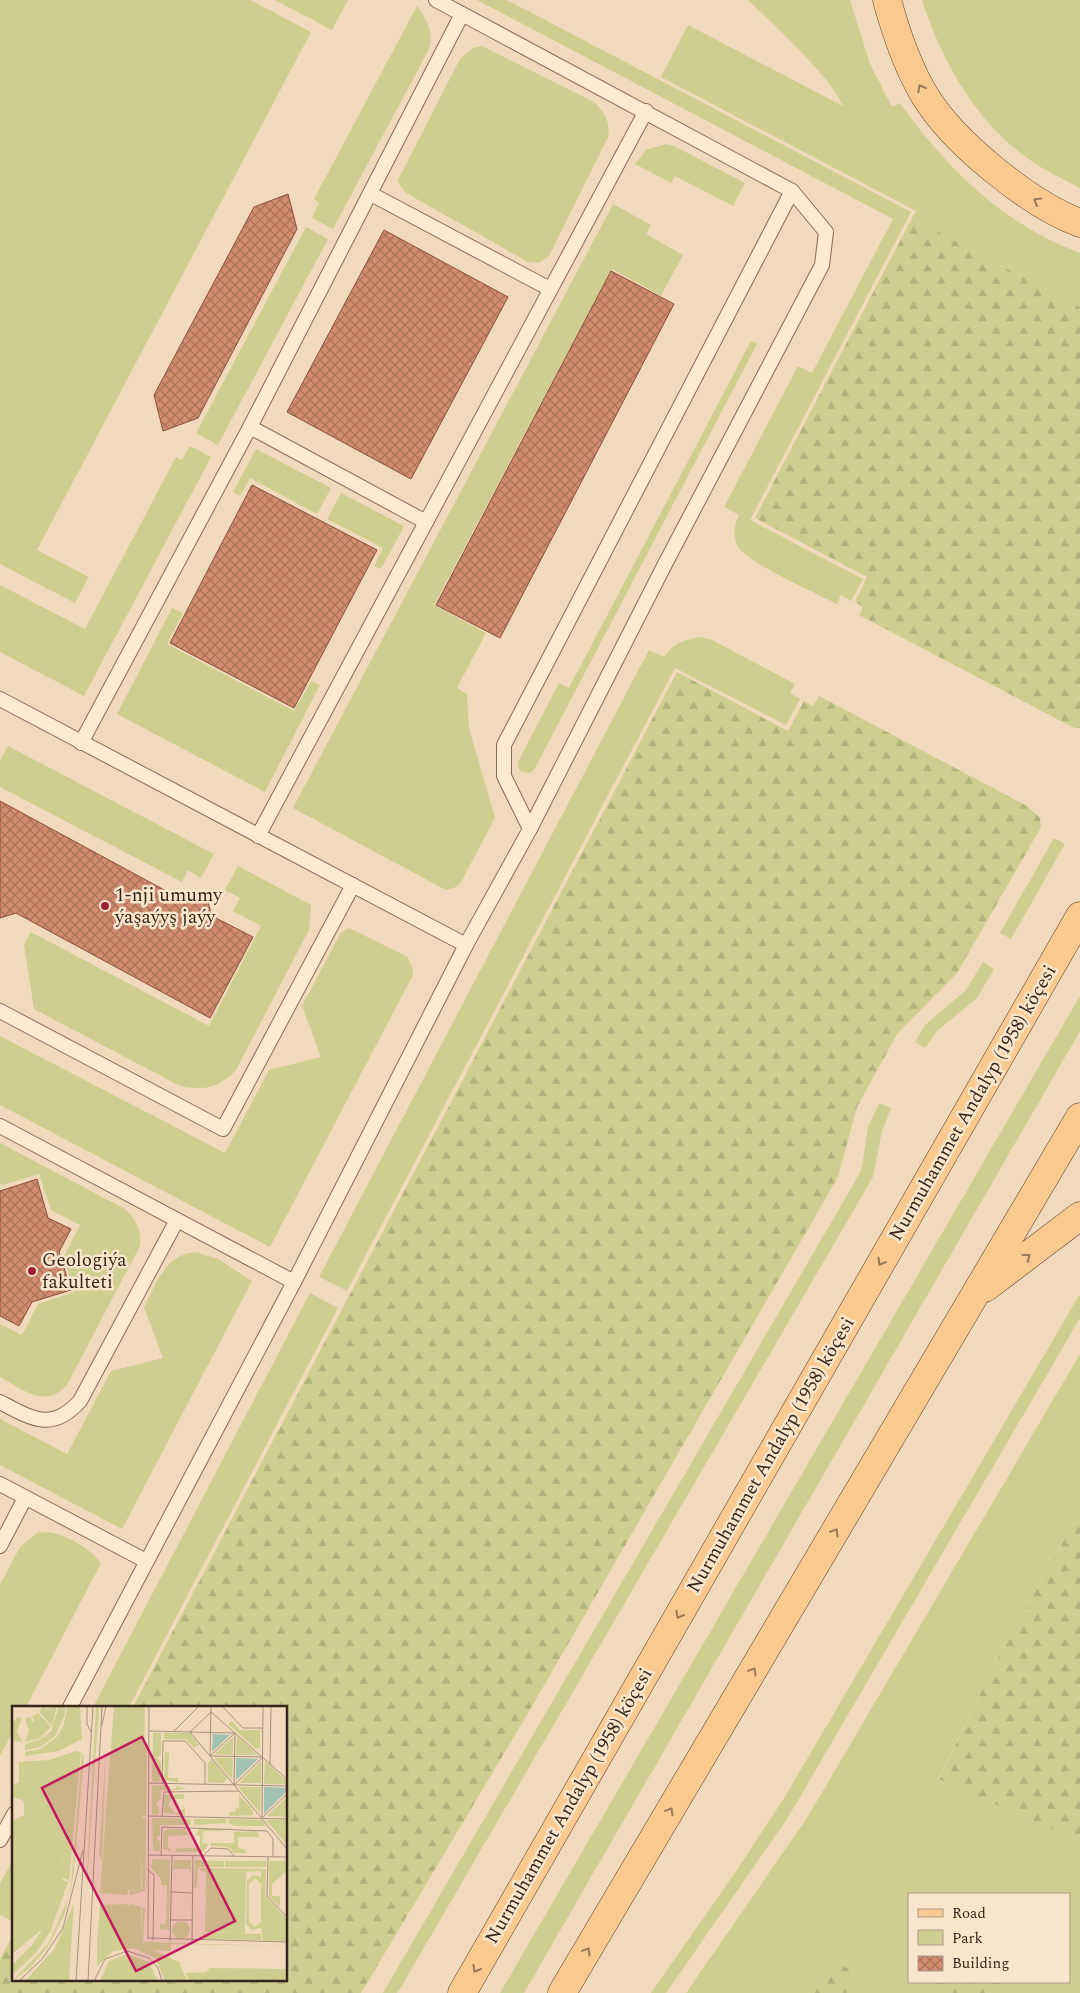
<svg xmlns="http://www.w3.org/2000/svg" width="1080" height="1993" font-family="Spectral,serif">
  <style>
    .green { fill: #cfce90; fill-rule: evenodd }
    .forest { fill: url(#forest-firs) }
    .building { fill: url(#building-cross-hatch); stroke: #8a4f39 }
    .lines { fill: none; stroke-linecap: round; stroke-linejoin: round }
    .lane-casing { stroke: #896a55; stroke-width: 16 }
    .primary-casing { stroke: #56392a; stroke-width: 29 }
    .lane { stroke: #fbe9d0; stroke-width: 14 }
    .primary { stroke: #f8ca90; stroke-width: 28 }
    .oneway { stroke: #987856 }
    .poi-dot { fill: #9c2131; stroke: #f8e6cc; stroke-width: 2 }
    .labels { text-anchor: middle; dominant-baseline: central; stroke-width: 5; stroke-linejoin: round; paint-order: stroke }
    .poi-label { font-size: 19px; fill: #37251b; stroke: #f8e6cc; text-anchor: start }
    .street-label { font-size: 19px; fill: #37251b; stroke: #f8e6cc }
    .inset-road { fill: none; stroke: #a7927c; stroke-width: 1 }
    .view { fill: #c2185b; fill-opacity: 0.15; stroke: #c2185b; stroke-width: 2.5 }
    .inset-edge { fill: none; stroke: #37251b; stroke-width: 2.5 }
  </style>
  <defs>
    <pattern id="forest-firs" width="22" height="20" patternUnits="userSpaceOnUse" patternTransform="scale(1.25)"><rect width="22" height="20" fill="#cfce90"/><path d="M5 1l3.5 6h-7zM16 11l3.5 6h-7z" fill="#b2b17c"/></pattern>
    <pattern id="building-cross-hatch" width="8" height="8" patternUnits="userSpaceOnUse" patternTransform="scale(1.25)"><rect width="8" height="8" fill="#d28c6f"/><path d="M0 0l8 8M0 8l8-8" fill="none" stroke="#ab725a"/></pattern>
  </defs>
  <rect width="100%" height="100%" fill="#f1dabc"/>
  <!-- green -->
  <g class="green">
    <path d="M0,0H250L311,32L37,550L89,577L75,603L0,564Z"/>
    <path d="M275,0H348L332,30Z"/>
    <path d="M477,0H507L911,212L750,520L863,579L851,601L841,595L837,604C818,594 748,563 739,548C732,537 734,525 739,515L724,507L798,366L812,373L893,219Z"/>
    <path d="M748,0H850L870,64L892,107L900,103C947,169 1003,224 1080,253V307L912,218L916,211L661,77L688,25L843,106C831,77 773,24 748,0Z"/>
    <path d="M922,0H1080V188C1061,178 1041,169 1023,155C973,117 941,59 922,0Z"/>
    <path d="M417,6C427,20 434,32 429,49L333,229L312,218L319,203L314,199Z"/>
    <path d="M482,46L594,102C604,112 611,123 608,137L549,256L539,263L528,262L406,193L399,184L398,180L460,59L473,48Z"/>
    <path d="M666,144L674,146L745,183L733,206L675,176L671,183L635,164L646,150Z"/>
    <path d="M613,204L651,225L646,234L683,255L661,296L612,269L434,605L486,633L457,688L467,694L469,728L495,818L461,882L456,887L446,890L293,808Z"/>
    <path d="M306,227L328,239L218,445L196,433Z"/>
    <path d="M751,341L757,344L534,770L529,773L522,772L518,768V762L559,683L569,688Z"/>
    <path d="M190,446L211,457L84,696L0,652V585L85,629L176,457L182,460Z"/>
    <path d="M256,449L331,488L317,514L250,478L240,496L233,492Z"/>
    <path d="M341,493L404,526L381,569L374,566L383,548L327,519Z"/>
    <path d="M172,608L183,613L167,644L294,711L311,681L320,685L265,792L117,714Z"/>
    <path d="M699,637L712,640L795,684L790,693L800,699L786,725L675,668L347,1291L319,1277L649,650L664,657C672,644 684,640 699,637Z"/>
    <path d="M8,746L214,854L201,878L188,870L182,882L0,787V761Z"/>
    <path d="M1054,838L1065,844L1011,939L1000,933Z"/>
    <path d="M238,866L311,905L309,930L236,1070C219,1088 203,1091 180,1086L34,1009L24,945L31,932L209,1026L261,926L233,911L240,898L225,890Z"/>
    <path d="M349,928L408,957L413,971V975L270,1247L0,1105V1036L225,1153L269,1070L321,1057L302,1006L340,934Z"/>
    <path d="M983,962L994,969L977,998L937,1031L925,1048L915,1042L925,1025L966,990Z"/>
    <path d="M1080,996V1031L524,1993H500Z"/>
    <path d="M879,1103L891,1108L882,1131L873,1177L401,1987L397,1993H383L857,1178L862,1167L868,1127Z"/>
    <path d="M0,1143L125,1209C136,1220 142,1230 140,1246L67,1385C45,1409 24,1390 0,1377V1324L22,1335L38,1304L74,1292L64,1256L80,1225L51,1210L39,1174L3,1185L0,1183Z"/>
    <path d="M196,1252L218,1259L252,1281L122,1529L0,1465V1419L67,1454L111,1371L163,1358L144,1307C157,1283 165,1254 196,1252Z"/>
    <path d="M310,1293L338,1308L129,1707H93Z"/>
    <path d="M1080,1294V1318L787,1819L666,1993H651L739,1867L786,1795Z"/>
    <path d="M1080,1354V1511L993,1667L939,1778L1080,1842V1993H686L807,1818ZM909,1894H1069V1982H909Z"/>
    <path d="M47,1532C68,1535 88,1547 101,1563L26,1707H14V1730L0,1756V1585L20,1547L37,1533Z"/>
    <path d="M14,1857V1922L0,1915V1884Z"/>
  </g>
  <!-- forest -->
  <g class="forest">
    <path d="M912,218L1080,307V728H1074L859,615L863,607L855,602L867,577L755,518Z"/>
    <path d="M677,672L788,731L804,701L813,706L819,696L1027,806L1040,818L1041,827L957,973L897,1034L857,1107L838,1177L524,1720L361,1993H0V1959L14,1933V1979H286V1707H133Z"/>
    <path d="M1080,1511V1842L939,1779L993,1667Z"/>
    <path d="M825,1959L856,1971L847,1993H812Z"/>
    <path d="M937,1982H1003L999,1993H933Z"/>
  </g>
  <!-- building -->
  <g class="building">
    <path d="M288,194L297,229L198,418L163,431L154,395L254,207Z"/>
    <path d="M384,230L508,297L411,479L287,412Z"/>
    <path d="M611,271L674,304L500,638L436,605Z"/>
    <path d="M252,485L377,550L294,708L170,643Z"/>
    <path d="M0,801L181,899L205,892L212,916L253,937L210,1018L16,913L0,918Z"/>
    <path d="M37,1179L48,1218L71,1229L59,1252L71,1290L32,1302L19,1326L0,1316V1191Z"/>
  </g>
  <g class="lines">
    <!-- lane casing -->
    <g class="lane-casing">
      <g id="lane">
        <path d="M371,194L550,289"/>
        <path d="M250,427L426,522"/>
        <path d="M0,699L466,945"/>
        <path d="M81,743L250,427L462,14"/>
        <path d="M530,829L504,776V745L792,191"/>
        <path d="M258,836L646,111"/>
        <path d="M0,1011L223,1129L353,885"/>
        <path d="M0,1126L294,1282"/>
        <path d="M0,1402C32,1419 52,1432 80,1401L177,1220"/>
        <path d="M0,1484L146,1561"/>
        <path d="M0,1546L25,1498"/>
        <path d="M70,1707L294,1282L466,945L530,829L664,566L822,265L826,232L792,191L436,0"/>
        <path d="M0,1840L14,1814"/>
      </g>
    </g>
    <!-- primary casing -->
    <g class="primary-casing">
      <g id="primary">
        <path d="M887,0C896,33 907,66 925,96C953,142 1029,204 1080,223"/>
        <path d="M985,1288L1080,1216"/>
        <path d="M462,1993L1080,916"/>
        <path d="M562,1993L1080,1117"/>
      </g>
    </g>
    <!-- lane -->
    <use href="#lane" class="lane"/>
    <!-- primary -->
    <use href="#primary" class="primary"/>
  </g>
  <!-- one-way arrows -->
  <defs><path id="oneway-chevron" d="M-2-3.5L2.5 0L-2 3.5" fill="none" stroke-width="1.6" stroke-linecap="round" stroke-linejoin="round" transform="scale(1.25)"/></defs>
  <g class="oneway">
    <use href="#oneway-chevron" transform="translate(921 88) rotate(-118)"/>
    <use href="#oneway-chevron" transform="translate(1037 201) rotate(-150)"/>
    <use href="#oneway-chevron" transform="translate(1027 1257) rotate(-37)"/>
    <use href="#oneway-chevron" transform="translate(881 1262) rotate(120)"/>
    <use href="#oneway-chevron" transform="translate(835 1532) rotate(-59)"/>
    <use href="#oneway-chevron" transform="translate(679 1615) rotate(120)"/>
    <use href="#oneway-chevron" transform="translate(753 1671) rotate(-59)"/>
    <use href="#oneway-chevron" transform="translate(670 1811) rotate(-59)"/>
    <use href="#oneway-chevron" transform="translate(587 1951) rotate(-59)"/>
    <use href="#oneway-chevron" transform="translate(476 1969) rotate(120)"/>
  </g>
  <!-- markers -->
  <g class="poi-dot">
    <circle cx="105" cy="906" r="5"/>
    <circle cx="32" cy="1271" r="5"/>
  </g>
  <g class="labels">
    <!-- poi labels -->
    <g class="poi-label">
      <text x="115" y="895">1-nji umumy<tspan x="115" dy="22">ýaşaýyş jaýy</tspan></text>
      <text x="42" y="1260">Geologiýa<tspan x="42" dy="22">fakulteti</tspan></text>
    </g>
    <!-- street labels -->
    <g class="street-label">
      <text transform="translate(973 1103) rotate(-60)">Nurmuhammet Andalyp (1958) köçesi</text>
      <text transform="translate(771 1455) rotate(-60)">Nurmuhammet Andalyp (1958) köçesi</text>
      <text transform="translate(569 1806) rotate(-60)">Nurmuhammet Andalyp (1958) köçesi</text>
    </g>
  </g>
  <!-- overview -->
  <g transform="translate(12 1706)">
    <rect width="275" height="275" fill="#f1dabc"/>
    <path d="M31,0L34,3L45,0L40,20L27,6ZM47,0H53V8L43,30L28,41L13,44V38L29,33L39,25ZM55,0H68L70,33L47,45L13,50V46L29,43L45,31L52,18ZM84,0H87L72,221L80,73ZM26,7L39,21L28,32L13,36L17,25L13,12L19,11L20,16L23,14L20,11ZM4,11L10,12L5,25L10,36L0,34V14L4,15ZM220,15L228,24H248V42L244,43L216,18ZM141,27H149V48L145,52L149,56V73L146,76L140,75ZM152,27H178L187,39L182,42L174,33H152ZM225,30L246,49H224ZM221,31V49L203,48ZM131,38H135L134,110H130ZM94,41L90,154H89L87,147ZM64,45L69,46L57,174L51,172V168L53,95L18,100L8,93L0,92V80L7,76V56L37,54ZM153,46H157L156,72H166V76L152,74ZM70,47L72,50L62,165L58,190ZM202,52H221L220,74ZM199,53L215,72L212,77L196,76V57ZM249,55V77H227ZM253,55L275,75V78H252ZM140,79L158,80V83H164V80L173,82L167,84H149V93L144,97L148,106L144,109L140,108ZM226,81H249L248,107ZM172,88V93H159L156,99L164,108L173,101V109L152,107V89ZM227,89L241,104V109L217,110V106H223L224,102L227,101ZM275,91V111L255,110ZM130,112H134L133,185L118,189L117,185L130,184ZM140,112L179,113V119H148V129L144,132L148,136V145H141ZM182,113H214V117L182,119ZM217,113L250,114L254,120H223L217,117ZM254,114H275V139ZM188,122L211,123V125H191L190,137L197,138L191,146H163L165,142H188V130L184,129ZM156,123H173L177,129L156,130V141L161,146L151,143V127ZM244,125L248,131H226V142L234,144V147H222L216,141L199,140V137H222V126ZM140,153L158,154L157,224L148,223V218H154L155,179H149V173L139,162ZM162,154H179V167L177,163H163L161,166ZM183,154L212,155V161H186L185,181L182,182ZM213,155H254V161H213ZM257,155H275V165L260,178V190H268V201L257,190ZM188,162L254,163L253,189L275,213V235H251L249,222L240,224L234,218L235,175L241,169L249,171V165L234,166L233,228H249V234L191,233V227H231L193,226L194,166L188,165ZM243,172L249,178V216L243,221L237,216V178ZM50,174L56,176L38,226L24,247L0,269V259L21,238L43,203ZM56,193L53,207L37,239L18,262L0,275L36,238ZM62,197L57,275H13L43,242ZM118,198L133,202L131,236L275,240L159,238V245L141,244L167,256L175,275H153L143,252L122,242L101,245L85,260V237H129L130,202H116ZM160 224a9 9 0 1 1 18 0a9 9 0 1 1-18 0ZM115,248L137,256L146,275H88L97,255Z" fill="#cfce90" fill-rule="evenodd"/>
    <path d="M102,0H133L129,184H116L115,189L88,187ZM53,55L55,73H52L51,67L43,68L44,79L38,80L37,73L24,74L25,82L9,77L8,59ZM12,95L19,99L53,95L51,172L43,203L33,221L0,248V115L12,109ZM115,198L116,202H129V237H85L88,199ZM198,262L275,263V275H177L174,267L194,266Z" fill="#cfce90"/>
    <path d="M201,28L218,29L200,46ZM224,52L246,53L224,74ZM252,81L275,82V85L252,108Z" fill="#a1c1b3"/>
    <path class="inset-road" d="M75,0V18L79,26M137,0L136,232L275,236M210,0L231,22H251M90,19L94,0M137,25L223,27M161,26L187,0M198,50L251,51M198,50L199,0M198,50L223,27M258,58L259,0M275,73L199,6L178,26L275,143M136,77L275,80M150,78L151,35H173L193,57V78M222,79L223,27M222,79L251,51M136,110L275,113M150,110L152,86L227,85M250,112L251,0M250,112L275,88M136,149L275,151M149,150L150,121L255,125L261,133V151M191,150L199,142L216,143L222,150M256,151L255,190L275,211M135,163L142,169L141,234M159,186L180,187M159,214H180M158,235L160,150M180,235L181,150M7,275L31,252L51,222L71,144M64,275L81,0M76,275L90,0M82,275L93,253L115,245L137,252L146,262L150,275"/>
    <path class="view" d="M130,31L223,215L124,265L30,82Z"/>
    <rect width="275" height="275" class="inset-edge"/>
  </g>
  <!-- legend -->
  <rect x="908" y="1893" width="162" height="90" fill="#f8e6cc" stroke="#ab9985"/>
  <rect x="918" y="1909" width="25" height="8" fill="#f8ca90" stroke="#ab9985"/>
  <text x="952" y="1918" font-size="15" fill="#37251b">Road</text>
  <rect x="918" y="1930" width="25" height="15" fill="#cfce90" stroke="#ab9985"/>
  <text x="952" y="1943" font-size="15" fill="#37251b">Park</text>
  <rect x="918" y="1956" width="25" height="15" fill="url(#building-cross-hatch)" stroke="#ab9985"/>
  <text x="952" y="1968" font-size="15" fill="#37251b">Building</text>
</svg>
